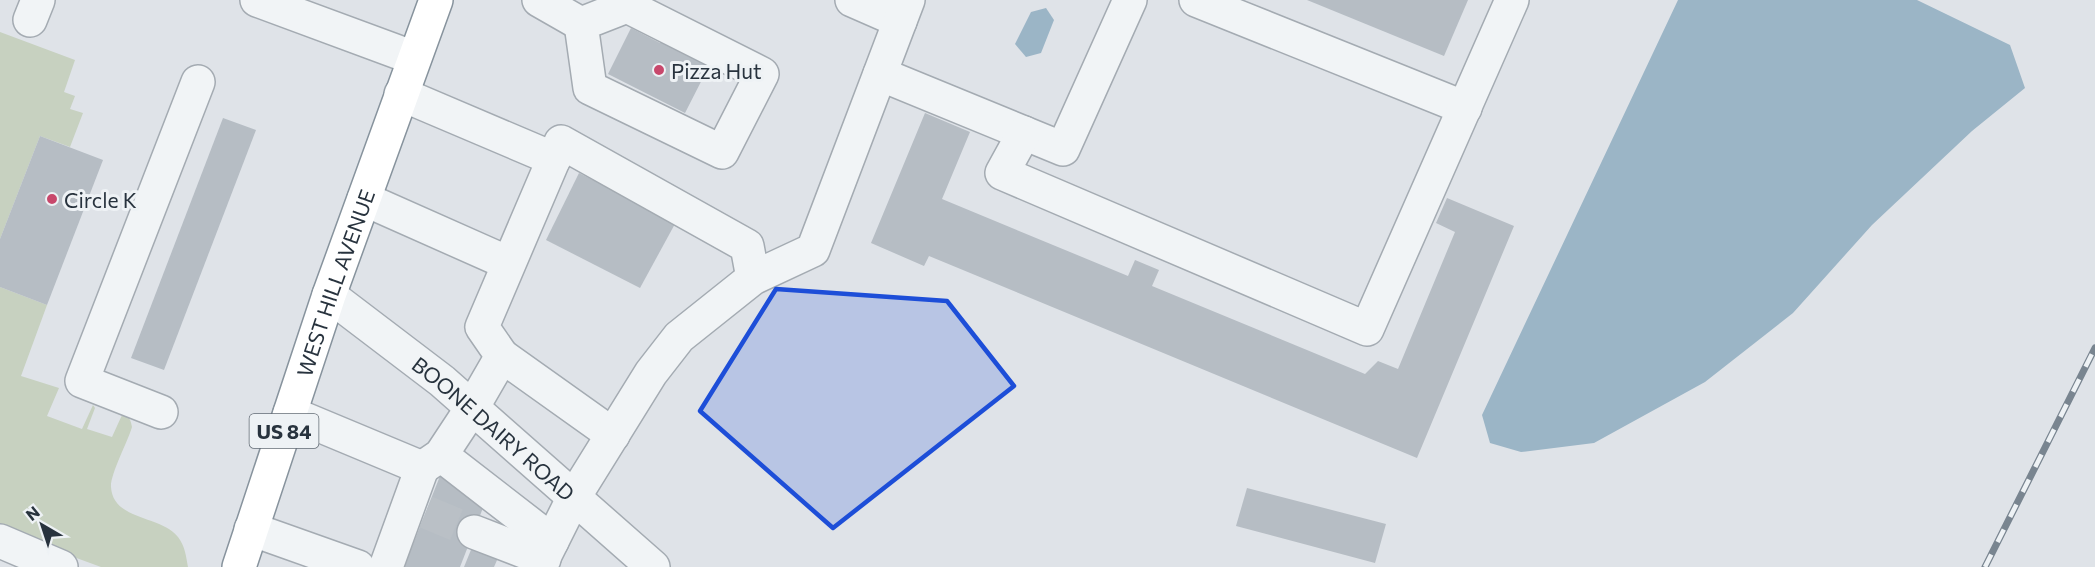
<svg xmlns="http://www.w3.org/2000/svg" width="2095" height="567" font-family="Commissioner,sans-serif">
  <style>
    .green { fill: #c7d1c0 }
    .water { fill: #9bb5c6 }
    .building { fill: #b6bdc4 }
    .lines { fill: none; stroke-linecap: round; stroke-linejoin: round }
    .minor-tunnel { stroke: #bac0c6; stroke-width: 33; stroke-dasharray: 33 16; stroke-linecap: butt }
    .minor-casing { stroke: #a4abb2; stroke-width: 36 }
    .highway-casing { stroke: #87939d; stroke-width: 36 }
    .minor { stroke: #f1f4f6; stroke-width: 33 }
    .highway { stroke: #fff; stroke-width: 33 }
    .rail-casing { stroke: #798590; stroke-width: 7 }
    .rail { stroke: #eef2f5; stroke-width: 4.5; stroke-dasharray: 14; stroke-linecap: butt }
    .marked { fill: #1d4ed8; fill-opacity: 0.2; stroke: #1d4ed8; stroke-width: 4.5; stroke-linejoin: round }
    .poi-dot { fill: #c8486c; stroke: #eef2f5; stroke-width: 2 }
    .labels { text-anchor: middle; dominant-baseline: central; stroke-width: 6; stroke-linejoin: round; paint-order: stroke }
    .shield { fill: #eef2f5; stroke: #636c75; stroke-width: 1.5 }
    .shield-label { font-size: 20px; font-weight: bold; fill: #28333e }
    .poi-label { font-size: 21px; fill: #28333e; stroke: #eef2f5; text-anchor: start }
    .street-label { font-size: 21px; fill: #28333e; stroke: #eef2f5 }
  </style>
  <rect width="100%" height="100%" fill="#dfe3e8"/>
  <!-- green -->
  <g class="green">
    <path d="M0,32L75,60L64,92L75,96L70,109L83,113L70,147L40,136L0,239Z"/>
    <path d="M0,287L47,305L21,376L59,388L47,416L82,429L93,405L95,408L87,429L112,437L122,415C129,414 131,421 132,427C128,441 110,475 111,487C113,521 161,515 178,537C185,546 186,556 188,567H101L0,530Z"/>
  </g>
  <!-- water -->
  <g class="water">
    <path d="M1678,0H1917L2010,45L2025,88L1972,131L1872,225L1793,313L1705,382L1594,443L1521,452L1490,443L1482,415Z"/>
    <path d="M1046,8L1054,20L1041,53L1026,57L1015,44L1031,12Z"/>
  </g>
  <!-- building -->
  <g class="building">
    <path d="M1307,0H1468L1444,56Z"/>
    <path d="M631,28L660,43L664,34L686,44L682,52L709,66L685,113L608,74Z"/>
    <path d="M925,113L970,132L942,199L1128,276L1135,260L1159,270L1152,286L1365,374L1378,361L1398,369L1455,232L1436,223L1447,198L1514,226L1417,458L929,256L924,266L871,243Z"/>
    <path d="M223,118L256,130L164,370L131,358Z"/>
    <path d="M40,136L103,160L47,305L0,287V239Z"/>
    <path d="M579,173L676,222L640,288L546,240Z"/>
    <path d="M440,476L488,495L460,567H404Z"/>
    <path d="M1247,488L1386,524L1375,563L1236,526Z"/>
    <path d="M475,540L501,551L494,567H464Z"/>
  </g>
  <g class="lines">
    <!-- minor-tunnel -->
    <path class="minor-tunnel" d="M426,512L474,532"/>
    <!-- minor casing -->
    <g class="minor-casing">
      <g id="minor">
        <path d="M257,0L414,58"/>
        <path d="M539,0L581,24"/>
        <path d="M852,0L900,21"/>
        <path d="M1196,0L1465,108"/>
        <path d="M627,6L762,74L722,152L590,88L581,24Z"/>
        <path d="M30,20L38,0"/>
        <path d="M880,74L1063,149L1130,0"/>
        <path d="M401,94L554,159"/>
        <path d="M1024,133L1002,173L1367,329L1512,0"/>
        <path d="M364,199L508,263"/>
        <path id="s1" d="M329,295L442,381L653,567"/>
        <path d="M502,356L613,435"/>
        <path d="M161,412L82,381L198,82"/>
        <path d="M290,413L422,468L386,567"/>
        <path d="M441,455L552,541"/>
        <path d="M422,468L441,455L472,408L502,356L482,327L561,142L747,246L753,278"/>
        <path d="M251,529L358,567"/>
        <path d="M474,532L544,559"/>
        <path d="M0,541L61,567"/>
        <path d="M539,567L574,497L651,373L679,337L753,278L813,250L908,0"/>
      </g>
    </g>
    <!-- highway casing -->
    <g class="highway-casing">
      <g id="highway">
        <path id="s2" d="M239,567L329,295L436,0"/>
      </g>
    </g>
    <!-- minor -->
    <use href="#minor" class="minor"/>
    <!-- highway -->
    <use href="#highway" class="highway"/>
    <!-- rail casing -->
    <g class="rail-casing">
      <path id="rail" d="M1985,567L2095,348"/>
    </g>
    <!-- rail -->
    <use href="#rail" class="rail"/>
  </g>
  <!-- marked area -->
  <path class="marked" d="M776,289L947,301L1014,386L833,528L700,411Z"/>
  <!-- markers -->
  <g class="poi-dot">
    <circle cx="659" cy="70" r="6"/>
    <circle cx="52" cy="199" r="6"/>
  </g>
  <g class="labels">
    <!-- shield labels -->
    <rect class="shield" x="249.5" y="414" width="69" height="34" rx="4.5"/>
    <g class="shield-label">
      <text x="284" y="431">US 84</text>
    </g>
    <!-- poi labels -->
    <g class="poi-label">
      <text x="671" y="70">Pizza Hut</text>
      <text x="64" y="199">Circle K</text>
    </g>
    <!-- street labels -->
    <g class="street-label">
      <text stroke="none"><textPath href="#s2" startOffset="300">WEST HILL AVENUE</textPath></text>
      <text stroke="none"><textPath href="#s1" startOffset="212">BOONE DAIRY ROAD</textPath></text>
    </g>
  </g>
  <!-- north arrow -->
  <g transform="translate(42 525) rotate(321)" stroke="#eef2f5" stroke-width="4.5" paint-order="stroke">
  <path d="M0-4.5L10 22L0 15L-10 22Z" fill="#28333e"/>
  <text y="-9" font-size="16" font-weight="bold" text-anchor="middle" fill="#28333e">N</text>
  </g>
</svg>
